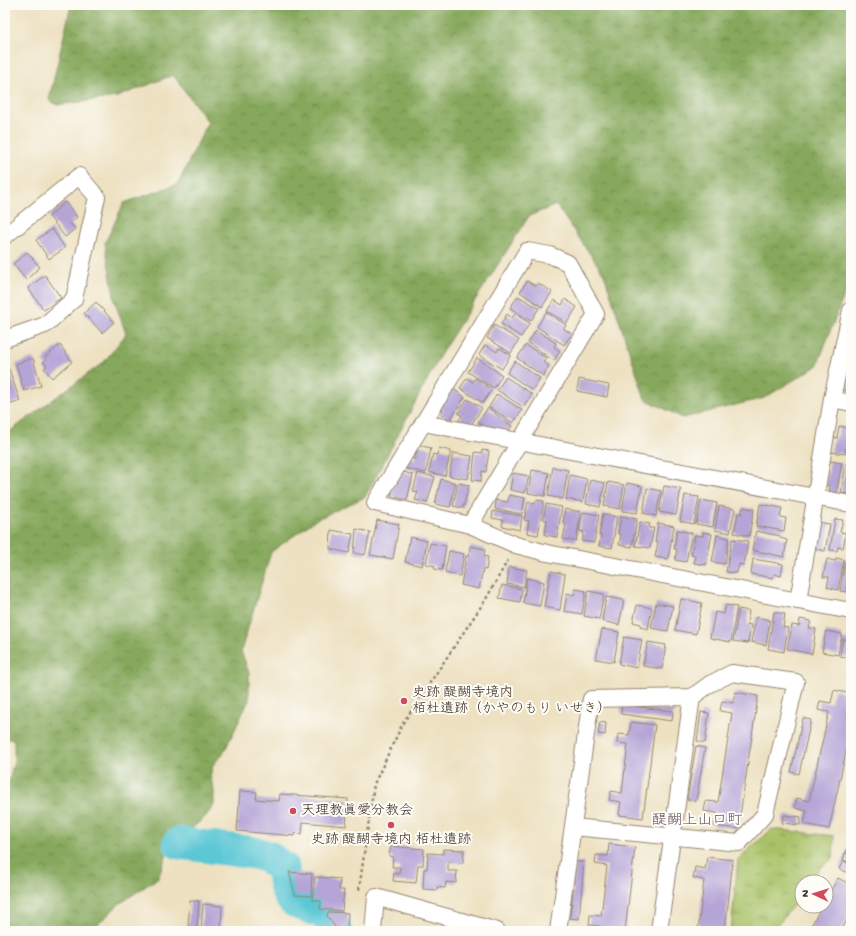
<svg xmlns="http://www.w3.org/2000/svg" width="856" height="936" font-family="'Gochi Hand','Klee One',sans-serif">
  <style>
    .forest { fill: url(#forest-crowns); stroke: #60693d }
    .park { fill: url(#park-tufts); stroke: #727642 }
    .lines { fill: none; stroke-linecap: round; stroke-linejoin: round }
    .river { stroke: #5cc7d5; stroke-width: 33 }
    .building { fill: #b5a5d7 }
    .street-casing { stroke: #948670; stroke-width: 18 }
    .path { stroke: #948670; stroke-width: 2.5; stroke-dasharray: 3 3; stroke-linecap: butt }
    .street { stroke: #fff; stroke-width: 16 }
    .poi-dot { fill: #d1495b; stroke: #fdfcf7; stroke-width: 1.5 }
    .labels { text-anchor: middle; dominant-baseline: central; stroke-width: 4; stroke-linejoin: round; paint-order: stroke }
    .poi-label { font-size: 14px; fill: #3b2a1e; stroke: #fdfcf7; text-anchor: start }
    .neighbourhood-label { font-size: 15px; fill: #66555f; stroke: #fdfcf7 }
  </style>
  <defs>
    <pattern id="forest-crowns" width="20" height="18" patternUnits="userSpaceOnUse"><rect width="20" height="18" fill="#86a85c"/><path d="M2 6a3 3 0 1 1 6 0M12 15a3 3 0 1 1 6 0" fill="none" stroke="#6f894b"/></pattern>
    <pattern id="park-tufts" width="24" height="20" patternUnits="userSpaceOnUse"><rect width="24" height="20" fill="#a9c267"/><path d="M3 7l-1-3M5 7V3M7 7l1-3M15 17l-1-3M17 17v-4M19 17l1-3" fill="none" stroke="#8b9e54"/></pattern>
  </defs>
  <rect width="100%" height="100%" fill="#fdfcf7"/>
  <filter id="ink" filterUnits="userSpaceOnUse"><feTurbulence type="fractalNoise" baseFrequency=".025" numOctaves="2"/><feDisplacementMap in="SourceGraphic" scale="8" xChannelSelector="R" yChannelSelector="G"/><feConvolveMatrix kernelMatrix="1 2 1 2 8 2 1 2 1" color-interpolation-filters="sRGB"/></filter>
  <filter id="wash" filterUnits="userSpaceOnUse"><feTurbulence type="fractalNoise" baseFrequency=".012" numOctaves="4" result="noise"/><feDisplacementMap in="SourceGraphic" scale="16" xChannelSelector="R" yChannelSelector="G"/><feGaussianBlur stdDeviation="0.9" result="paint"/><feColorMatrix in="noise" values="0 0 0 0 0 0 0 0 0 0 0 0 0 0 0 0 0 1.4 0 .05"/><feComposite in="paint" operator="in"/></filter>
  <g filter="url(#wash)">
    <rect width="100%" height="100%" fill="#ede1c1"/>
    <!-- forest -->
    <path class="forest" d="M71,5H851V277L817,366L764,398L683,418L645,399L604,274L556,205L529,216L442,352L365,497L317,519L271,552L241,651L249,673V700L224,752L213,765L210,776L214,790V805L206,816L169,849L158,878L119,904L91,931H5V792L7,791L14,760V740L5,738V435L104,362L126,334L115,302L105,243L124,203L178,184L208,122L173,75L117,97L57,105L49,100Z"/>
    <!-- park -->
    <path class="park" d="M772,829L834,836L833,858L820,868L810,882H802V894L773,931H731L738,859Z"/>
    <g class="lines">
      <!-- river -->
      <path class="river" d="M179,843L255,853L268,857L283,868C285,903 293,902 324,912L336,931"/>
    </g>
    <g id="blocks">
      <!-- building -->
      <g class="building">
        <path d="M65,202L77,217L70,223L75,229L65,237L49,216Z"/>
        <path d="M52,229L65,248L49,259L36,240Z"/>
        <path d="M27,252L40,267L26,280L13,264Z"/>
        <path d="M45,275L61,298L44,310L28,288Z"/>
        <path d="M527,281L536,286L538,283L552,292L542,307L520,292Z"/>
        <path d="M518,296L539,308L531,321L510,308Z"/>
        <path d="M565,299L577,307L567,323L547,311L554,300L562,305Z"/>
        <path d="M96,302L114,322L102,333L84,313Z"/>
        <path d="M546,312L566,325L564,329L572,334L564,345L537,327Z"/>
        <path d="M507,314L512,318L515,314L530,323L521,337L501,324Z"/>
        <path d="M494,325L519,340L511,353L487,338Z"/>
        <path d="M536,330L556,343L554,347L560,351L554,361L528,343Z"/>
        <path d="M60,345L72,362L52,378L44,368L47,366L43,362L47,359L45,357Z"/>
        <path d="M485,345L497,352L499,348L511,355L502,369L479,355Z"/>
        <path d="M526,345L546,358L543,362L549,366L543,376L517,358Z"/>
        <path d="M33,358L41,386L24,391L16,364Z"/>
        <path d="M477,358L502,375L494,388L468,372Z"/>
        <path d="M515,361L540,378L532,390L507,373Z"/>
        <path d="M846,365L851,366V391L842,390Z"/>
        <path d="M9,369L20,401L9,405L8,403L5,404V370Z"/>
        <path d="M506,377L532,394L523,407L497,390Z"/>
        <path d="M467,378L473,382L475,378L492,389L483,403L460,388Z"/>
        <path d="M579,379L609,385L607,397L577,391Z"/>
        <path d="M450,387L465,397L450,420L441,414L443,410L438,406Z"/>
        <path d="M497,394L522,410L513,423L489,407Z"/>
        <path d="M467,399L482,408L469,428L458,421L462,416L458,413Z"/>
        <path d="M488,408L512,426L505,435L493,433L478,422Z"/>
        <path d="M839,426L850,428L845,454L831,452L834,437L837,438Z"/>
        <path d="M418,445L431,448L426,473L404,468L407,457L415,459Z"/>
        <path d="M439,448L451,451L445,476L429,472L433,454L437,455Z"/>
        <path d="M482,450L489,451L486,472L482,471L481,481L472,480L475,452L482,453Z"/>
        <path d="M453,453L472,456L468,479L449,476Z"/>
        <path d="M830,461L842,463L836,495L829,493L830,486L826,485Z"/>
        <path d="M846,463L851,464V489H849L848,494L841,493Z"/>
        <path d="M553,467L568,470L563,499L548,496Z"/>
        <path d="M398,470L413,475L407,500L391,496Z"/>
        <path d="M532,470L549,473L545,496L528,493Z"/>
        <path d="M418,473L435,477L427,503L415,500L418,492L413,491Z"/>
        <path d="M513,473L529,476L525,493L510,490Z"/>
        <path d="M570,475L587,479L583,502L566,499Z"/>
        <path d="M441,479L456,483L450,507L435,504Z"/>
        <path d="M590,480L605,483L600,507L586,504Z"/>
        <path d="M608,482L624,485L620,509L604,506Z"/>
        <path d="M458,483L469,485L463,508L453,506Z"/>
        <path d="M627,483L642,486L637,513L622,511Z"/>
        <path d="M664,486L681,489L676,515L659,512Z"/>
        <path d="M647,488L661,491L656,516L643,513Z"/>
        <path d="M509,495L525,498L522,514L495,509L496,500L508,502Z"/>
        <path d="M685,495L699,497L694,524L680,521Z"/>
        <path d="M536,500L544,501L538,535L527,533L529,521L524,520L528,502L535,504Z"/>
        <path d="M701,500L717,503L713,527L696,524Z"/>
        <path d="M546,504L562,507L557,537L545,535L547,520L543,519Z"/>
        <path d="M760,504L782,508L780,517L786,518L784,531L756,526Z"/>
        <path d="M719,506L735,509L730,533L715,530Z"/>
        <path d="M743,507L754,509L749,536L734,533L738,513L741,514Z"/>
        <path d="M565,509L581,512L576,541L563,539L566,524L563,523Z"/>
        <path d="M493,511L522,516L520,530L502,526L503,520L492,518Z"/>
        <path d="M583,512L599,515L594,543L582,541L584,532L579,531Z"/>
        <path d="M603,514L617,517L612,548L599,546L601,535H599Z"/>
        <path d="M621,516L637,519L632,547L619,545L621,535L618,534Z"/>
        <path d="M835,519L843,520L840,532L846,533L843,548L838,547L837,551L830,550Z"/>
        <path d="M377,520L399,524L393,559L370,555Z"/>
        <path d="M640,522L650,524L649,528H654L650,548L635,546Z"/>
        <path d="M817,522L830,524L825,551L812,548Z"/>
        <path d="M658,523L674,526L668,559L655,557L658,542H655Z"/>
        <path d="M356,529L370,532L365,555L354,553Z"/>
        <path d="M331,530L353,534L349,553L330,549Z"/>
        <path d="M677,530L692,533L686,562L675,560L677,549H674Z"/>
        <path d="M756,531L780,536V538L787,540L784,557L752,550Z"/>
        <path d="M850,531H851V548L847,547Z"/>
        <path d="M703,532L712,534L706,565L694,563L695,556L691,555L695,535L703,536Z"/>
        <path d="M717,535L729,538L725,564L712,562Z"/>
        <path d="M410,537L427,541L422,566L405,562Z"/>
        <path d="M732,539L748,541L744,565L739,564L737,573L726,572Z"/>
        <path d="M430,543L446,546L442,570L434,569L435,566L426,564Z"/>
        <path d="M470,546L485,549L484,556L488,557L486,570L483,569L479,589L461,585L466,556H469Z"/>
        <path d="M449,551L464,554L460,576L445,573Z"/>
        <path d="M836,558L844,560L838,590L827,587L829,577H823L827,559L835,561Z"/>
        <path d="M753,559L783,564L781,576L774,574L773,578L751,574Z"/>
        <path d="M845,562L851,563V586L848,585L847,592L840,591Z"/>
        <path d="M509,567L527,570L524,587L507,584Z"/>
        <path d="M551,571L565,574L560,610L544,607Z"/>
        <path d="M527,578L544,582L540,606L523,603Z"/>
        <path d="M502,585L522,589L520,602L499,598Z"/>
        <path d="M575,589L586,591L582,614L564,611L567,593L574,595Z"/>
        <path d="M588,591L604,594L599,619L584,616Z"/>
        <path d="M606,597L624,600L619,625L602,621Z"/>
        <path d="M681,599L702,603L696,634L675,630Z"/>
        <path d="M656,603L673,606L668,631L651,628Z"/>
        <path d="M637,605L652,608L648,629L640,627L641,624L633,622Z"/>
        <path d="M726,605L737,607L731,642L710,638L715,612L724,614Z"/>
        <path d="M739,609L749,611L747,624L751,625L748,643L733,641Z"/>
        <path d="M774,612L785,614L783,627L788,628L784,652L768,649Z"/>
        <path d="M756,617L770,620L766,645L751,642Z"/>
        <path d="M800,619L811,621L809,628L816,629L812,654L787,649L792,625L799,626Z"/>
        <path d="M602,629L619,632L614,662L596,659Z"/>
        <path d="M826,631L842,634L838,655L822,652Z"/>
        <path d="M624,637L642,640L637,668L619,664Z"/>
        <path d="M843,639L851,640V658L840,656Z"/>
        <path d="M648,642L666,645L662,669L643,666Z"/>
        <path d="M834,690L851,694V729L829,829L804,824L807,811L795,808L797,798L809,801L829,712L818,710L820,701L831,703Z"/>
        <path d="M735,692L758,696L738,829L714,826L717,813L704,811L706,801L718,802L732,713L720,711L722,701L733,703Z"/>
        <path d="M622,705L673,711L672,721L621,714Z"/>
        <path d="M701,712L709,713L705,743L697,741Z"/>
        <path d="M803,718L811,720L799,774L791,772Z"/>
        <path d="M600,722L606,723L605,735L598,734Z"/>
        <path d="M631,722L655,725L643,818L619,815L621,802L609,800L611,791L622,793L628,744L617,743L618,734L629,735Z"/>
        <path d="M696,746L705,748L696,801L687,800Z"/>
        <path d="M240,791L257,792L256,799L279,801L280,794L348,799L346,826L303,822L302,834L295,833V836L237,831Z"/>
        <path d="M784,815L801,817L800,825L782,823Z"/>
        <path d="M851,838V854L846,852Z"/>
        <path d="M609,844L635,847L625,931H600V926L589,925L590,915L601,916L607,866L595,864L596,855L608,856Z"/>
        <path d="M391,846L424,849L423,865H418L416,883L393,881L394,873L399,874L400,867H392L393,857L389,856Z"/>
        <path d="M443,849L464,850L463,863L448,862V871H457L456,883L446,882L445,888L437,887V890L423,889L424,869H427L428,853L443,854Z"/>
        <path d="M845,853L851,855V863L843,860Z"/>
        <path d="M707,857L733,860L725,931H698L704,880L693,878L695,867L705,869Z"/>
        <path d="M843,861L851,864V874L839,869Z"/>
        <path d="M576,862H584L579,919L570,918Z"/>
        <path d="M289,872L312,874L311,896L295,895Z"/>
        <path d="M315,877L340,879L339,890H344L342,911L320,909L321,901L312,900Z"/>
        <path d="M838,878L851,885V913L841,931H808L822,906H826V899Z"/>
        <path d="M190,901H199L197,927L188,926Z"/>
        <path d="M203,904L222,906L221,929H225V931H201Z"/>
        <path d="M328,912L348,913L347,931H338L327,916Z"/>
      </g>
    </g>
  </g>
  <g filter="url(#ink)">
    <use href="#blocks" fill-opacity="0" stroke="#948670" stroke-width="1"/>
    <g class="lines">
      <!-- street casing -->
      <g class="street-casing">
        <g id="street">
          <path d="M5,236L79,176L97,197L74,299L45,325L5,339"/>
          <path d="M832,399L851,310"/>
          <path d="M423,423L851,504"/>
          <path d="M470,525L596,314L568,263L550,255L527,251L375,503L470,525L516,545L547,553L851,611"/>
          <path d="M798,601L832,399L851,403"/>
          <path d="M373,931L376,897L497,931"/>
          <path d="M558,931L591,699L692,697L710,684L732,673L796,682L765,814L739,843L573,827"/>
          <path d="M659,931L692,697"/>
        </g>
      </g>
      <!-- path -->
      <path class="path" d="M359,890L374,784L403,723L486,599L508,560"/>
      <!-- street -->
      <use href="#street" class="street"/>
    </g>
  </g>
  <!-- markers -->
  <g class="poi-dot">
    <circle cx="404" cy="701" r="4"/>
    <circle cx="293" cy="811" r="4"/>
    <circle cx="391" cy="825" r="4"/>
  </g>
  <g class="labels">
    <!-- poi labels -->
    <g class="poi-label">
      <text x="412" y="693">史跡 醍醐寺境内<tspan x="412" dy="16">栢杜遺跡（かやのもり いせき）</tspan></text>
      <text x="301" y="811">天理教眞愛分教会</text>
      <text x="391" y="840" text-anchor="middle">史跡 醍醐寺境内 栢杜遺跡</text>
    </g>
    <!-- neighbourhood labels -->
    <g class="neighbourhood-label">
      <text x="697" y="821">醍醐上山口町</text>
    </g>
  </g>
  <!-- margin -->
  <rect width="856" height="936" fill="none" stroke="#fdfcf7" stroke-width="20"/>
  <!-- north arrow -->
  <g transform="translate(814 894) rotate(274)"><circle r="19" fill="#fdfcf7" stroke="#afa8a0"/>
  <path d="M0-3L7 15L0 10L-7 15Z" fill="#d1495b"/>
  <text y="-6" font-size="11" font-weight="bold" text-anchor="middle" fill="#3b2a1e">N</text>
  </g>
</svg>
